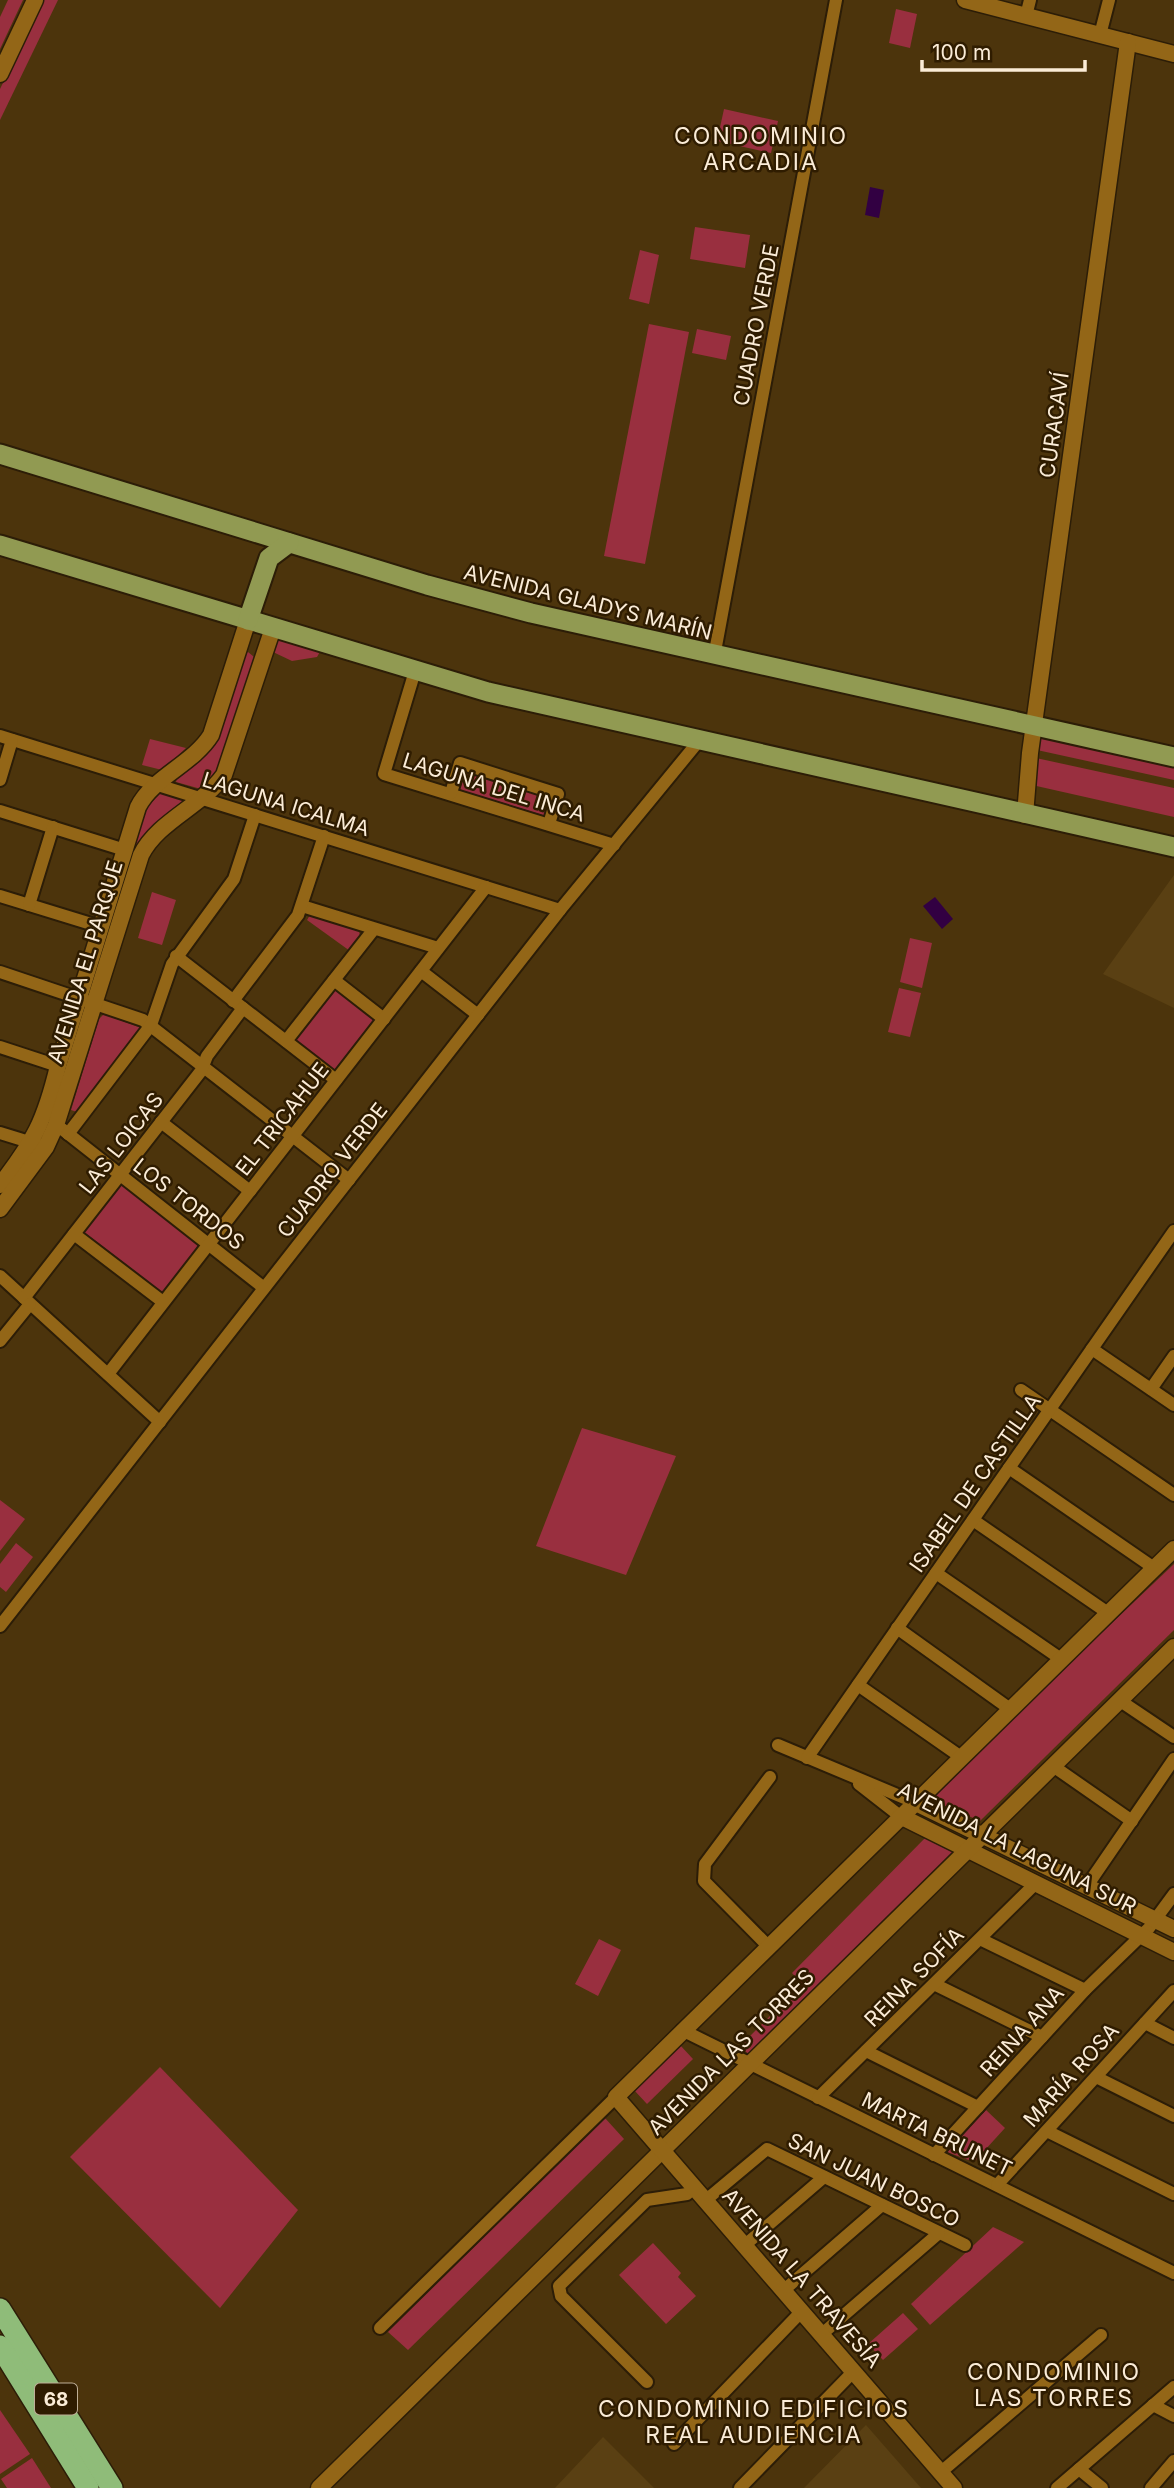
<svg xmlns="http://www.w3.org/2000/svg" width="1174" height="2488" font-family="Inter,sans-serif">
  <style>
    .built { fill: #5a4013 }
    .green { fill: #992f3f }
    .water { fill: #320042 }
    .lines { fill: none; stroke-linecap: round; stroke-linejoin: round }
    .minor-casing { stroke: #2c1d07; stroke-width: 16 }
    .tertiary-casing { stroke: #2c1d07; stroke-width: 19 }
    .primary-casing { stroke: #2c1d07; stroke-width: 23 }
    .motorway-casing { stroke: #2c1d07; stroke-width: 24 }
    .minor { stroke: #936617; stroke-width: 12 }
    .tertiary { stroke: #936617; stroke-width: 16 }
    .primary { stroke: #919a52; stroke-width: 19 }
    .motorway { stroke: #8fbc79; stroke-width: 21 }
    .labels { text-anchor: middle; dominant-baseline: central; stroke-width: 5; stroke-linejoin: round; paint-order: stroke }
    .shield { fill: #2f1c00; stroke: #beae96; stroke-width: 2 }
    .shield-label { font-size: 19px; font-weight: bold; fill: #fbecd7 }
    .street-label { font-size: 21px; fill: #fbecd7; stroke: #2f1c00 }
    .neighbourhood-label { font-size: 23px; letter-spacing: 2px; fill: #fbecd7; stroke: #2f1c00 }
  </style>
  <rect width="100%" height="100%" fill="#4c340c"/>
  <!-- built -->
  <g class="built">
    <path d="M1174,875V1008L1103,974Z"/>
    <path d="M866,2425L921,2488H804Z"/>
    <path d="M603,2437L654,2488H555Z"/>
  </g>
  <!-- green -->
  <g class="green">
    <path d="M8,0H23L0,49V17Z"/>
    <path d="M43,0H58L0,120V89Z"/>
    <path d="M896,9L917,14L910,48L889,43Z"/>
    <path d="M724,109L778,121L771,153L717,141Z"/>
    <path d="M695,227L750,235L745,268L690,259Z"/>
    <path d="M640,250L659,255L649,304L629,299Z"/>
    <path d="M649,324L689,332L645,564L604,556Z"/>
    <path d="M697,329L731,336L726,360L692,353Z"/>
    <path d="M278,635L322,648L317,657L292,661L273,652Z"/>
    <path d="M248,652L258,660L219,774L201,789L176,782L178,774L212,747L242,655Z"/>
    <path d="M1039,737L1174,767V780L1037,750Z"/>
    <path d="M150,739L186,748L162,770L142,765Z"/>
    <path d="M1036,758L1174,788V817L1032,785Z"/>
    <path d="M463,770L552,797L546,816L457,789Z"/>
    <path d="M162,792L190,800L139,847L134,846L148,806Z"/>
    <path d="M152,892L176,900L162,945L138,938Z"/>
    <path d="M310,915L359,930L360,937L350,951L307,920Z"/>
    <path d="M910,938L932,943L922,988L900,982Z"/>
    <path d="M335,986L375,1018L333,1072L293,1040Z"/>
    <path d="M899,988L921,993L910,1037L888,1032Z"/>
    <path d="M104,1014L141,1028L77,1112L71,1110L99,1019Z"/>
    <path d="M122,1183L201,1244L163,1293L84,1232Z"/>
    <path d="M582,1428L676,1456L626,1575L536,1546Z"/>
    <path d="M0,1500L25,1519L0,1551Z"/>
    <path d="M16,1543L33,1557L6,1592L0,1587V1564Z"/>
    <path d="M1174,1564V1630L980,1821L934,1801V1792Z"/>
    <path d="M926,1837L954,1852L749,2054L739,2047L802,1984L792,1973Z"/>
    <path d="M599,1939L621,1950L598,1996L575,1984Z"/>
    <path d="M680,2045L693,2059L647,2104L634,2090Z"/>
    <path d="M160,2067L298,2210L220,2308L70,2157Z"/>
    <path d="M986,2110L1005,2128L974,2162L947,2152Z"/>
    <path d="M605,2118L624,2139L408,2350L388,2332Z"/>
    <path d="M993,2227L1024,2242L930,2325L911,2304Z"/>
    <path d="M653,2243L681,2273L678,2277L696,2296L666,2324L619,2275Z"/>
    <path d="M903,2313L918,2329L883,2360L868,2344Z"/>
    <path d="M0,2410L30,2454L0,2474Z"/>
    <path d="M32,2458L51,2488H7L1,2479Z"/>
  </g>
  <!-- water -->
  <g class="water">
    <path d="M870,187L884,190L879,218L865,215Z"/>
    <path d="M935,897L953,919L942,929L923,906Z"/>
  </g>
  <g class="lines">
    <!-- minor casing -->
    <g class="minor-casing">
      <g id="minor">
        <path d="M1026,16L1030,0"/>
        <path d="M1100,35L1109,0"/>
        <path d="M714,657L836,0"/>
        <path d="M415,671L384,774L614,845"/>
        <path d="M0,736L560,910"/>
        <path d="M0,780L12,740"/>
        <path d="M451,793L460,763L558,794L549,824"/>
        <path d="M0,811L125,850"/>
        <path d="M0,896L101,927"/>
        <path d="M29,905L53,827"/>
        <path d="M302,906L438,948"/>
        <path d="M176,956L336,1080"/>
        <path d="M421,971L478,1015"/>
        <path d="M0,972L143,1020L349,1180"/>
        <path d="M334,980L384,1019"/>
        <path d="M233,1001L298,915L324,836"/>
        <path d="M286,1041L374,929"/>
        <path d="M0,1047L58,1066"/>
        <path d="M161,1122L250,1191"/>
        <path d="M62,1129L264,1288"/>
        <path d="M0,1133L39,1145"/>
        <path d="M68,1134L151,1025L172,964L234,879L255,815"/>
        <path d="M74,1234L163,1302"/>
        <path d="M0,1276L160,1422"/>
        <path d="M24,1298L201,1071L207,1056L243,1008"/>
        <path d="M0,1341L30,1304"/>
        <path d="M1092,1349L1174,1405"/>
        <path d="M108,1374L486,887"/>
        <path d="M1151,1389L1174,1356"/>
        <path d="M1021,1390L1174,1495"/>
        <path d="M1009,1468L1154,1568"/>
        <path d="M973,1520L1108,1613"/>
        <path d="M936,1573L1061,1659"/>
        <path d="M0,1626L560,910L698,742"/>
        <path d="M897,1628L1010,1709"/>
        <path d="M858,1685L961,1757"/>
        <path d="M1119,1700L1174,1737"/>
        <path d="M778,1745L914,1802"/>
        <path d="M807,1758L1174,1231"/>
        <path d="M1053,1766L1132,1821"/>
        <path d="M859,1784L900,1816"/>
        <path d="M1087,1886L1174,1759"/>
        <path d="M980,1939L1085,1990"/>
        <path d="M768,1946L704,1881L705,1864L770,1777"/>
        <path d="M934,1984L1042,2037"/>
        <path d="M1145,2023L1174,2038"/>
        <path d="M682,2030L1174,2273"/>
        <path d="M866,2051L978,2107"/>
        <path d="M1096,2077L1174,2116"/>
        <path d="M818,2098L1036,1883"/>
        <path d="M1047,2131L1174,2194"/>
        <path d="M934,2155L1085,1990L1149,1928L1174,1894"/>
        <path d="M997,2185L1174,1991"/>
        <path d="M706,2200L767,2149L965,2245"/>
        <path d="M745,2245L824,2177"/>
        <path d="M784,2290L882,2205"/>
        <path d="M380,2328L616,2097"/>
        <path d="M822,2334L939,2233"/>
        <path d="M647,2382L561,2296L559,2286L647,2200L687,2194L695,2187"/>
        <path d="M1153,2405L1174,2416"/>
        <path d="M674,2444L802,2311"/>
        <path d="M1079,2469L1102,2488"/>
        <path d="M941,2472L1101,2335"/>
        <path d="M740,2488L854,2371"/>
        <path d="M1057,2488L1174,2387"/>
        <path d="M1151,2488L1174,2461"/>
      </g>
    </g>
    <!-- tertiary casing -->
    <g class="tertiary-casing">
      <g id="tertiary">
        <path d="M965,0L1174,54"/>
        <path d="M0,74L35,0"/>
        <path d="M1025,815L1030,753L1128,42"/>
        <path d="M0,1185C34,1142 45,1120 58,1066L138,807C153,777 193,764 211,735L248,620"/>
        <path d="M0,1209L46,1147L56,1125L141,855C158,821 202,806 224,775L273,628"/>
        <path d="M914,1802L1174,1929"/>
        <path d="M900,1816L1174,1952"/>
        <path d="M319,2488L1174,1647"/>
        <path d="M954,2488L616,2097L1174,1549"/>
      </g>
    </g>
    <!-- primary casing -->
    <g class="primary-casing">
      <g id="primary">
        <path d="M0,454L427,585L531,613L1174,757"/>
        <path d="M0,545L488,692L1174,847"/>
        <path d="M248,620L269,558L289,543"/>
      </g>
    </g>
    <!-- motorway casing -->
    <g class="motorway-casing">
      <g id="motorway">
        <path d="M0,2309L112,2488"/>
        <path d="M0,2346L88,2488"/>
      </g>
    </g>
    <!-- minor -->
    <use href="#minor" class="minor"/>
    <!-- tertiary -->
    <use href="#tertiary" class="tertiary"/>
    <!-- primary -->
    <use href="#primary" class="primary"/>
    <!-- motorway -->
    <use href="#motorway" class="motorway"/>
  </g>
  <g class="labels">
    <!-- shield labels -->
    <rect class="shield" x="35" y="2383.5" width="42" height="31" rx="5"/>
    <g class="shield-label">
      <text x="56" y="2399">68</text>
    </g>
    <!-- street labels -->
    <g class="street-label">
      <text transform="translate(756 325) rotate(-79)">CUADRO VERDE</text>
      <text transform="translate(1054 425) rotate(-82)">CURACAVÍ</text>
      <text transform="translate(588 602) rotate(14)">AVENIDA GLADYS MARÍN</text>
      <text transform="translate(494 787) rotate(17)">LAGUNA DEL INCA</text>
      <text transform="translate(286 804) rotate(17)">LAGUNA ICALMA</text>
      <text transform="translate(85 962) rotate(-73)">AVENIDA EL PARQUE</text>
      <text transform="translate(282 1119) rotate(-52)">EL TRICAHUE</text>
      <text transform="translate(121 1143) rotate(-52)">LAS LOICAS</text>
      <text transform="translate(332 1170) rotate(-52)">CUADRO VERDE</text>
      <text transform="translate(189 1204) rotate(38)">LOS TORDOS</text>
      <text transform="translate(975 1483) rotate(-55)">ISABEL DE CASTILLA</text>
      <text transform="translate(1017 1848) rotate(27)">AVENIDA LA LAGUNA SUR</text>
      <text transform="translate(914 1977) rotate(-45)">REINA SOFÍA</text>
      <text transform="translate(1022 2031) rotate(-48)">REINA ANA</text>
      <text transform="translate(731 2052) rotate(-45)">AVENIDA LAS TORRES</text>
      <text transform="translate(1071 2075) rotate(-48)">MARÍA ROSA</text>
      <text transform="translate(937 2134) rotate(26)">MARTA BRUNET</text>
      <text transform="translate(874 2180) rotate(26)">SAN JUAN BOSCO</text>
      <text transform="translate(802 2278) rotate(49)">AVENIDA LA TRAVESÍA</text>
    </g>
    <!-- neighbourhood labels -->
    <g class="neighbourhood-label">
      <text x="761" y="136">CONDOMINIO<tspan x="761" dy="26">ARCADIA</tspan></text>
      <text x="1054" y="2372">CONDOMINIO<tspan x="1054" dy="26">LAS TORRES</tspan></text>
      <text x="754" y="2409">CONDOMINIO EDIFICIOS<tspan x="754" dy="26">REAL AUDIENCIA</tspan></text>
    </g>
  </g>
  <!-- scale -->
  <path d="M922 60v10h163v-10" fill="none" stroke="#fbecd7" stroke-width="3.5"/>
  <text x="932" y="60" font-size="21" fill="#fbecd7" stroke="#2f1c00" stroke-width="5" paint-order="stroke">100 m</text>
</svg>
